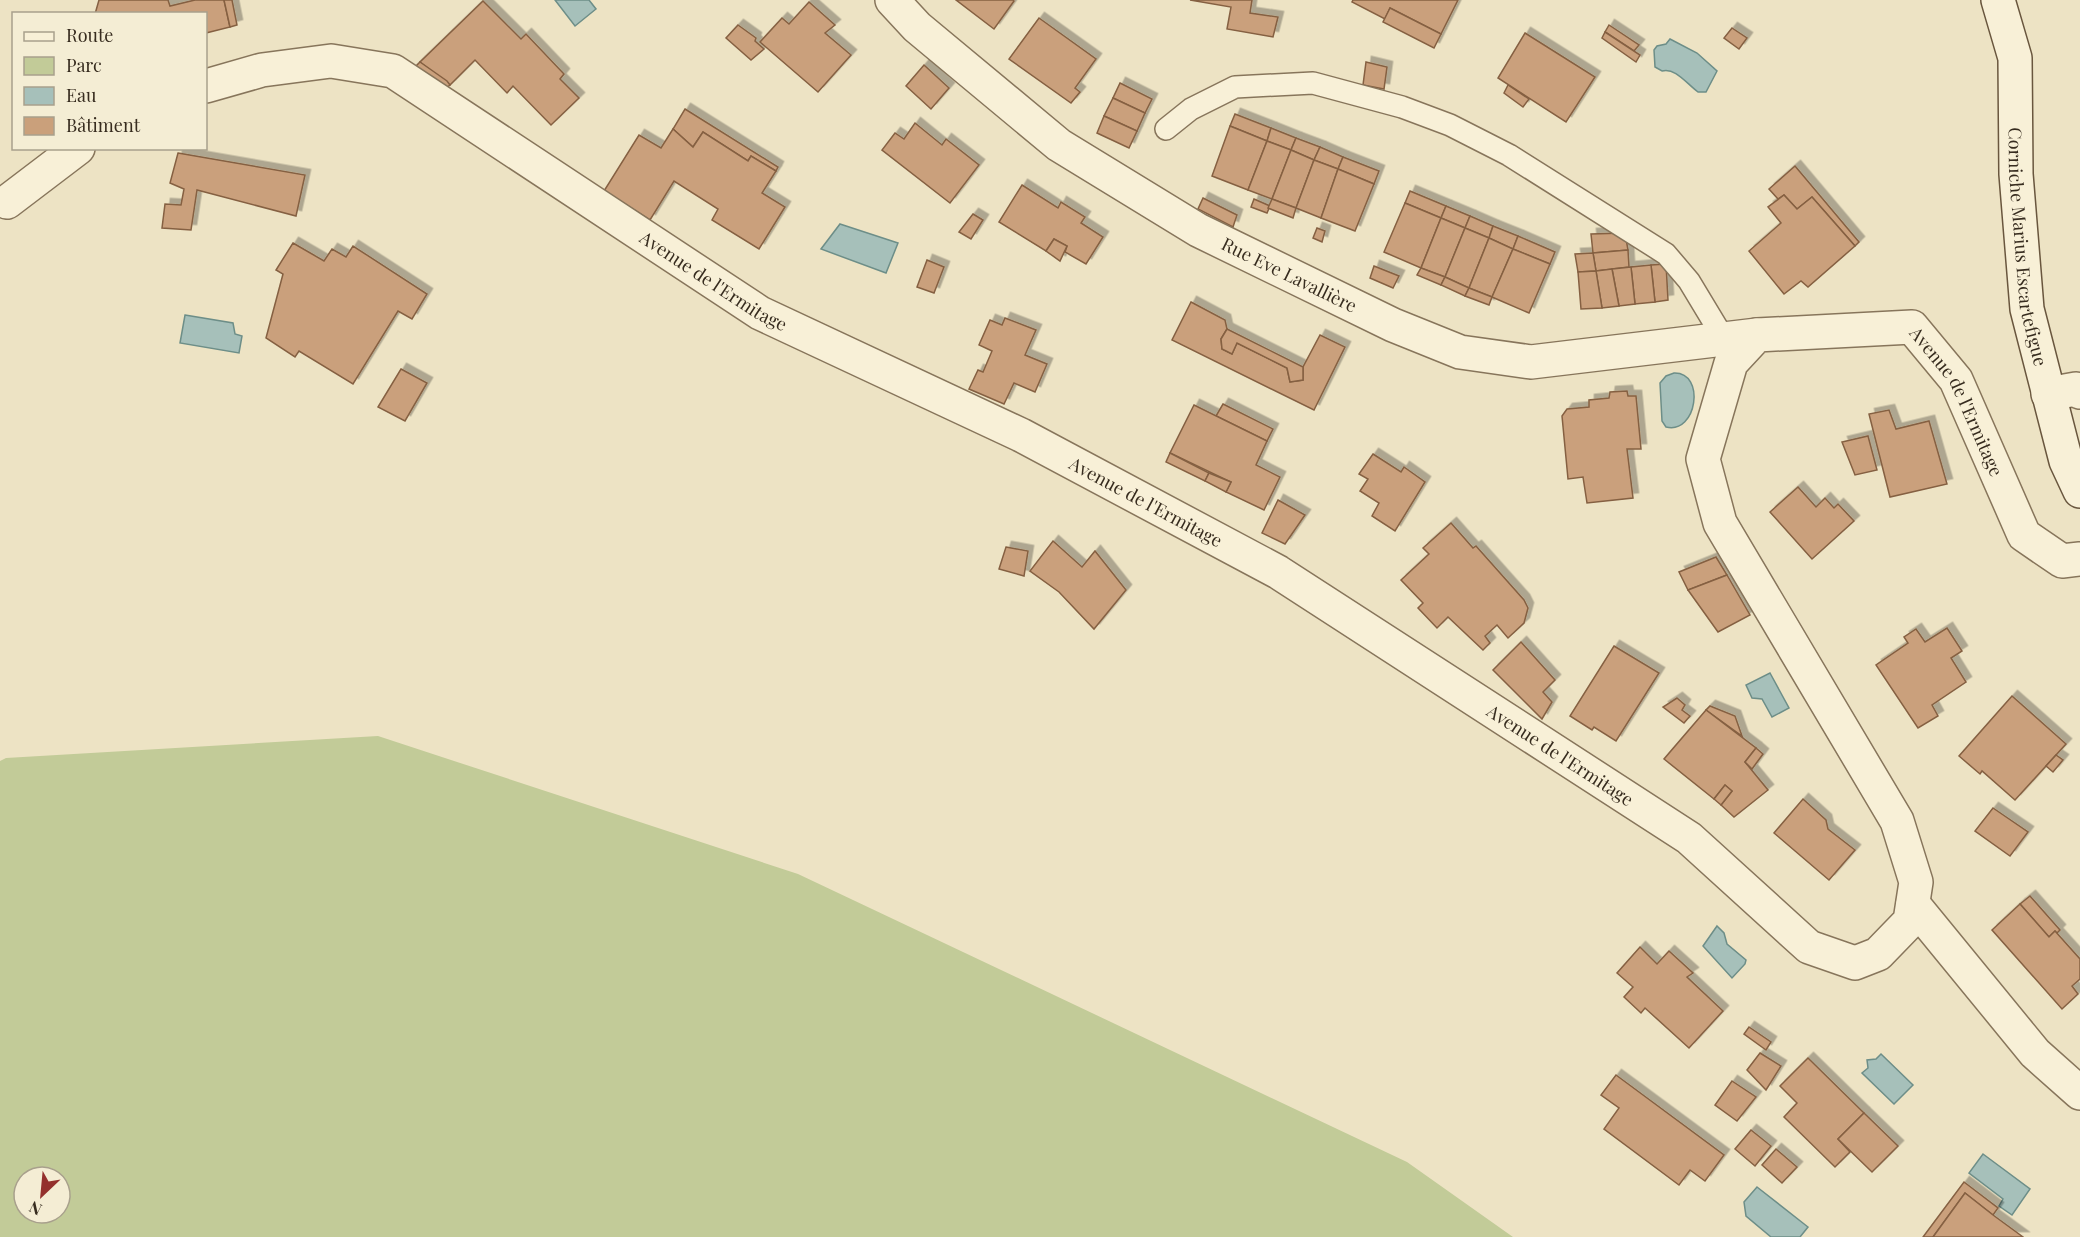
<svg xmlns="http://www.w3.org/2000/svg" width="2080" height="1237" font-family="'Playfair Display',serif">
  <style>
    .green { fill: #c2cb98; fill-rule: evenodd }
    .water { fill: #a6c0ba; stroke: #6d8e88; stroke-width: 1.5 }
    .building { fill: #caa07b; stroke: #856042; stroke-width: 1.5; filter: url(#shadow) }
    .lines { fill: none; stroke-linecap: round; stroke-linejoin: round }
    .service-casing { stroke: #87755b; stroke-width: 24 }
    .minor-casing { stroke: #87755b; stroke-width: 36 }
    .secondary-casing { stroke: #69563e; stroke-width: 36 }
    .service { stroke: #f8f0d7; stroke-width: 21 }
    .minor { stroke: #f8f0d7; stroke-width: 33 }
    .secondary { stroke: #f8f0d7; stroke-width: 33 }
    .labels { text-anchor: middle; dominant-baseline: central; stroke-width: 6; stroke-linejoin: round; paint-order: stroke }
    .street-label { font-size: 18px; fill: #372c1f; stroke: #f4edd4 }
  </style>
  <defs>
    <filter id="shadow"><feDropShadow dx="5.5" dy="-5.5" stdDeviation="0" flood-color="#0004"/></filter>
  </defs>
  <rect width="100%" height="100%" fill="#ede3c4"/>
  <!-- green -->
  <path class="green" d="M378,736L798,874L1407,1162L1513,1237H0V761L6,758ZM24,1177H60V1213H24Z"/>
  <!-- water -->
  <g class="water">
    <path d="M555,0H589L596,9L575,26Z"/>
    <path d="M1670,39L1697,53L1717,71L1706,92H1698C1687,84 1675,67 1662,71L1655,67L1654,50L1657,46L1666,44Z"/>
    <path d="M840,224L898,243L886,273L821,249Z"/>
    <path d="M185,315L233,323L235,334L242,336L239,353L180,343Z"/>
    <path d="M1674,373C1706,372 1697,435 1666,427L1662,421L1660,383L1666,376Z"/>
    <path d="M1770,673L1789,708L1772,717L1762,699L1752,698L1746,685Z"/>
    <path d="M1717,926L1724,933L1727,944L1746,960L1745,964L1732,978L1703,946Z"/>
    <path d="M1881,1054L1913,1085L1894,1104L1862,1073L1868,1068L1867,1060L1876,1059Z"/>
    <path d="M1983,1154L2030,1189L2012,1215L1999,1206L2003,1199L1969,1173Z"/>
    <path d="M1757,1187L1808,1227L1800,1237H1771L1746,1216L1744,1202Z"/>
  </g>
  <!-- building -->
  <g class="building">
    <path d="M99,0H168L170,6L195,0H224L230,27L206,33V14H95Z"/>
    <path d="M224,0H232L237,25L230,27Z"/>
    <path d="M956,0H1013L1014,1L994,29Z"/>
    <path d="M1190,0H1252L1250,13L1278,17L1273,37L1227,29L1231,7Z"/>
    <path d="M1353,0H1458L1441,34L1390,8L1385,19L1352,2Z"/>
    <path d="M483,1L521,39L526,34L564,74L560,79L579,98L551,125L513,86L507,93L475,60L450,85L420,62Z"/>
    <path d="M809,2L835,25L825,33L851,55L818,92L760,42L782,18L789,24Z"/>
    <path d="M1390,8L1441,34L1434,48L1383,22Z"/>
    <path d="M1039,18L1096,59L1075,88L1080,92L1071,103L1009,59Z"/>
    <path d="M738,25L756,38L755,41L764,49L751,60L726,38Z"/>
    <path d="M1609,25L1639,45L1634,51L1605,32Z"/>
    <path d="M1732,28L1747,38L1739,49L1724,38Z"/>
    <path d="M1605,32L1640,55L1636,62L1602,38Z"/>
    <path d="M1525,33L1595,77L1566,122L1498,78Z"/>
    <path d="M420,62L447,81L450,85L444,90L412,70Z"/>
    <path d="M1366,62L1387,67L1384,89L1363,85Z"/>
    <path d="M924,65L949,88L931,109L906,86Z"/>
    <path d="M1120,83L1152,99L1145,113L1113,98Z"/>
    <path d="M1508,85L1529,99L1523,107L1504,93Z"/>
    <path d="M1113,98L1145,113L1137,131L1104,116Z"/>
    <path d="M685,109L778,167L776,171L751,156L748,161L703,132L693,147L673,129Z"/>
    <path d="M1235,114L1271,128L1267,141L1230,126Z"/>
    <path d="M1104,116L1137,131L1129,148L1097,133Z"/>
    <path d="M915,123L942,145L946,139L979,165L950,203L882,150L895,133L904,139Z"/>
    <path d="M1230,126L1267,141L1248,190L1212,176Z"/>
    <path d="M1271,128L1296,138L1291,150L1267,141Z"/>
    <path d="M673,129L693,147L703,132L748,161L751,156L776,171L762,193L785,207L759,249L712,220L718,209L674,181L650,220L604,191L639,135L661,148Z"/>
    <path d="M1296,138L1320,147L1314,160L1291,150Z"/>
    <path d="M1267,141L1291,150L1272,199L1248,190Z"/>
    <path d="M1320,147L1343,157L1338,169L1314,160Z"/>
    <path d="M1291,150L1314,160L1296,208L1272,199Z"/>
    <path d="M178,153L305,175L296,216L197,190L191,230L162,228L165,204L181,205L184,189L170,183Z"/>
    <path d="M1343,157L1379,171L1374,184L1338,169Z"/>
    <path d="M1314,160L1338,169L1321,218L1296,208Z"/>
    <path d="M1795,166L1859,242L1855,246L1812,197L1797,209L1784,195L1778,199L1769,189Z"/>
    <path d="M1338,169L1374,184L1355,231L1321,218Z"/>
    <path d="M1022,185L1058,208L1061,202L1085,217L1081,223L1103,237L1086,264L1065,252L1067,246L1054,239L1046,251L999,222Z"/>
    <path d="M1410,191L1446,206L1441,218L1405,203Z"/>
    <path d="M1784,195L1797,209L1812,197L1855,246L1808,287L1801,281L1784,294L1749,251L1781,223L1768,207Z"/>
    <path d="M1203,198L1237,215L1233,227L1198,209Z"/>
    <path d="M1254,199L1270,206L1267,213L1251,207Z"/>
    <path d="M1272,199L1296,208L1293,218L1268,208Z"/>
    <path d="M1405,203L1441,218L1421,268L1384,252Z"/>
    <path d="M1446,206L1470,216L1465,228L1441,218Z"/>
    <path d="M973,214L983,220L971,239L959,232Z"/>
    <path d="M1470,216L1493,226L1489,238L1465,228Z"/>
    <path d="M1441,218L1465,228L1445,277L1421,268Z"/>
    <path d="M1493,226L1518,236L1513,249L1489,238Z"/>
    <path d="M1317,228L1325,231L1322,242L1313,238Z"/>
    <path d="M1465,228L1489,238L1469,288L1445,277Z"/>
    <path d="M1625,233L1628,250L1593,253L1591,234Z"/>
    <path d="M1518,236L1555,252L1550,264L1513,249Z"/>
    <path d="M1489,238L1513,249L1492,297L1469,288Z"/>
    <path d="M1054,239L1067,246L1060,261L1046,251Z"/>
    <path d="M293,243L324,261L332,249L346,257L353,246L427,294L412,319L398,311L353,384L299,351L295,357L266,338L283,274L276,270Z"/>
    <path d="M1513,249L1550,264L1529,313L1492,297Z"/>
    <path d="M1628,250L1629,267L1596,271L1593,253Z"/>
    <path d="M1593,253L1596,271L1578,272L1575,254Z"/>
    <path d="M927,260L944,267L934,293L917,287Z"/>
    <path d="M1666,264L1668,300L1655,302L1651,265Z"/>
    <path d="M1651,265L1655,302L1635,304L1631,267Z"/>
    <path d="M1374,266L1399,276L1393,288L1370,278Z"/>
    <path d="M1631,267L1635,304L1619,306L1612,269Z"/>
    <path d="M1421,268L1445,277L1441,285L1417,275Z"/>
    <path d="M1612,269L1619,306L1602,308L1596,271Z"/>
    <path d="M1596,271L1602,308L1581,309L1578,272Z"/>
    <path d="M1445,277L1469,288L1465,296L1441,285Z"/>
    <path d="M1469,288L1492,297L1489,305L1465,296Z"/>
    <path d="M1191,302L1225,320L1227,329L1221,339L1222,349L1232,354L1237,343L1287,368L1290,382L1303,380V367L1320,335L1345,347L1314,410L1172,340Z"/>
    <path d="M1005,318L1036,330L1025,355L1047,364L1035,392L1014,383L1004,404L969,389L978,370L983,372L992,351L979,345L990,320L1002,325Z"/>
    <path d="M1227,329L1303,367V380L1290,382L1287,368L1237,343L1232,354L1222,349L1221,339Z"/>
    <path d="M401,369L427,383L405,421L378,407Z"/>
    <path d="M1627,391L1628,396H1636L1641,449H1627L1633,498L1587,503L1583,477L1568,479L1562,416L1567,409L1589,407V400L1609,398L1610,392Z"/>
    <path d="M1223,404L1273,429L1267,441L1216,416Z"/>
    <path d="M1194,405L1267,441L1256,465L1280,477L1264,510L1226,492L1231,482L1170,453Z"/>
    <path d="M1889,410L1896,429L1929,421L1947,484L1890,497L1869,414Z"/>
    <path d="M1868,436L1877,470L1855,475L1842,442Z"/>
    <path d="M1170,453L1209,473L1205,481L1166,462Z"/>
    <path d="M1373,454L1401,472L1404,467L1425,482L1395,531L1372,516L1379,503L1360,491L1368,479L1359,474Z"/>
    <path d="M1209,473L1231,482L1226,492L1205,481Z"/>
    <path d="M1798,487L1816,507L1825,498L1834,508L1838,504L1854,521L1812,559L1770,512Z"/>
    <path d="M1278,500L1305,515L1285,544L1262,533Z"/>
    <path d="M1451,523L1473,548L1476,546L1524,600L1528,608L1524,623L1508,638L1497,625L1485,636L1490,643L1483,650L1448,617L1437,628L1418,608L1423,603L1401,580L1429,554L1423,548Z"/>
    <path d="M1053,541L1082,567L1095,551L1126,590L1094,629L1059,592L1030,571Z"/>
    <path d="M1006,547L1028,551L1024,576L999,569Z"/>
    <path d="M1716,557L1727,575L1688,590L1679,572Z"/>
    <path d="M1727,575L1750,615L1718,632L1688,590Z"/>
    <path d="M1947,628L1962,651L1951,658L1966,682L1932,705L1938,716L1918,728L1876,665L1908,643L1904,637L1916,629L1925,642Z"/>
    <path d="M1521,642L1555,680L1543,692L1552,702L1542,719L1493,670Z"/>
    <path d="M1614,646L1659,673L1616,741L1594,727L1592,730L1570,716Z"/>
    <path d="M2012,696L2066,744L2015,800L1982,771L1980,774L1959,756Z"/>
    <path d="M1677,698L1685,705L1682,710L1690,716L1684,723L1663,707Z"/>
    <path d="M1710,706L1735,716L1742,736L1706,710Z"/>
    <path d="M1706,710L1756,748L1745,762L1768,790L1734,817L1721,805L1732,791L1725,785L1714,799L1664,759Z"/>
    <path d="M1756,748L1763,754L1752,769L1745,762Z"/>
    <path d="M2056,755L2063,760L2053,772L2046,766Z"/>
    <path d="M1725,785L1732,791L1721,805L1714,799Z"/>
    <path d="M1803,799L1826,820L1828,829L1855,850L1829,880L1774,833Z"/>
    <path d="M1993,808L2028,832L2010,856L1975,831Z"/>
    <path d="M2030,896L2060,930L2057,933L2055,931L2049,937L2020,904Z"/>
    <path d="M2020,904L2049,937L2055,931L2080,959V979L2072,986L2078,994L2062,1009L1992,930Z"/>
    <path d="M1640,947L1657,964L1669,951L1693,973L1687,977L1723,1011L1689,1048L1645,1008L1641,1013L1624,997L1633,987L1617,973Z"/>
    <path d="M1749,1027L1771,1042L1766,1050L1744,1034Z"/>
    <path d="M1760,1053L1781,1066L1766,1090L1747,1070Z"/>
    <path d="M1808,1058L1864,1113L1838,1139L1850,1152L1835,1167L1784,1117L1797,1103L1780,1086Z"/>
    <path d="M1616,1075L1724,1155L1705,1181L1690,1170L1679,1185L1604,1129L1619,1108L1601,1095Z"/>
    <path d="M1732,1081L1756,1097L1737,1121L1715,1105Z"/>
    <path d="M1864,1113L1898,1146L1872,1172L1838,1139Z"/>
    <path d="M1751,1130L1771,1146L1755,1166L1735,1149Z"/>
    <path d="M1776,1149L1797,1167L1782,1183L1762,1165Z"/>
    <path d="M1964,1182L1998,1208L1993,1215L1965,1193L1933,1237H1923Z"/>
    <path d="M1965,1193L1993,1215L2023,1237H1933Z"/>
  </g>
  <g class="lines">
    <!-- service casing -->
    <g class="service-casing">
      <path id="service" d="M1166,129L1191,109L1235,87L1313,83L1402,107L1450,125L1509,155L1666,254L1689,281L1724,339"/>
    </g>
    <!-- minor casing -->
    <g class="minor-casing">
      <g id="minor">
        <path id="s1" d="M892,0L917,27L1059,145L1198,230L1393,325L1460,352L1531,362L1757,335"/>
        <path id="s2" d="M206,86L262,70L331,61L393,71L760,313L1021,435L1278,572L1689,838L1809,947L1855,963L1878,954L1910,921L1916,882L1897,821L1720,523L1703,459L1731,363L1757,335L1912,327L1956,380L2024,535L2062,561L2080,559"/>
        <path d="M7,202L78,148"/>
        <path d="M2048,394L2076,389L2080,392"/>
        <path d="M1913,904L2035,1053L2080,1093"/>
      </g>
    </g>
    <!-- secondary casing -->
    <g class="secondary-casing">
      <g id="secondary">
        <path id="s3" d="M1998,0L2015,58L2016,174L2027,309L2066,461L2080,491"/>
      </g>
    </g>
    <!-- service -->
    <use href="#service" class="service"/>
    <!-- minor -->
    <use href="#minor" class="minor"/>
    <!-- secondary -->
    <use href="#secondary" class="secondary"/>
  </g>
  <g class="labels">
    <!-- street labels -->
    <g class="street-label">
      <text stroke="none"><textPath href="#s3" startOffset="250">Corniche Marius Escartefigue</textPath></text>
      <text stroke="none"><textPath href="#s1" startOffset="486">Rue Eve Lavallière</textPath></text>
      <text stroke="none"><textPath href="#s2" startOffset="574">Avenue de l'Ermitage</textPath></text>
      <text stroke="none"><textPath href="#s2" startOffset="2878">Avenue de l'Ermitage</textPath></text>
      <text stroke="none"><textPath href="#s2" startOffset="1060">Avenue de l'Ermitage</textPath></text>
      <text stroke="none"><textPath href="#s2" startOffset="1546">Avenue de l'Ermitage</textPath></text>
    </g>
  </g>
  <!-- legend -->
  <rect x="12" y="12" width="195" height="138" fill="#f4edd4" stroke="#a8a08c" stroke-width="1.5"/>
  <rect x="24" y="32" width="30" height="9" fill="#f8f0d7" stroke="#a8a08c" stroke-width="1.5"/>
  <text x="66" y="42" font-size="18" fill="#372c1f">Route</text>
  <rect x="24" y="57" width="30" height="18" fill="#c2cb98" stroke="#a8a08c" stroke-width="1.5"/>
  <text x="66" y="72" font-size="18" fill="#372c1f">Parc</text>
  <rect x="24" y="87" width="30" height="18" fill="#a6c0ba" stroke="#a8a08c" stroke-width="1.5"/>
  <text x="66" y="102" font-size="18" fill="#372c1f">Eau</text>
  <rect x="24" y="117" width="30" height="18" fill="#caa07b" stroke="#a8a08c" stroke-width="1.5"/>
  <text x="66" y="132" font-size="18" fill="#372c1f">Bâtiment</text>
  <!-- north arrow -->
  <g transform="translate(42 1195) rotate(206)"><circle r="28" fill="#f4edd4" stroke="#a8a08c" stroke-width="1.5"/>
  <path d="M0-4.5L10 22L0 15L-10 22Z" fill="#94312d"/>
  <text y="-9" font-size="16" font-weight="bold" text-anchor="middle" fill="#372c1f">N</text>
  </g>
</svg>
